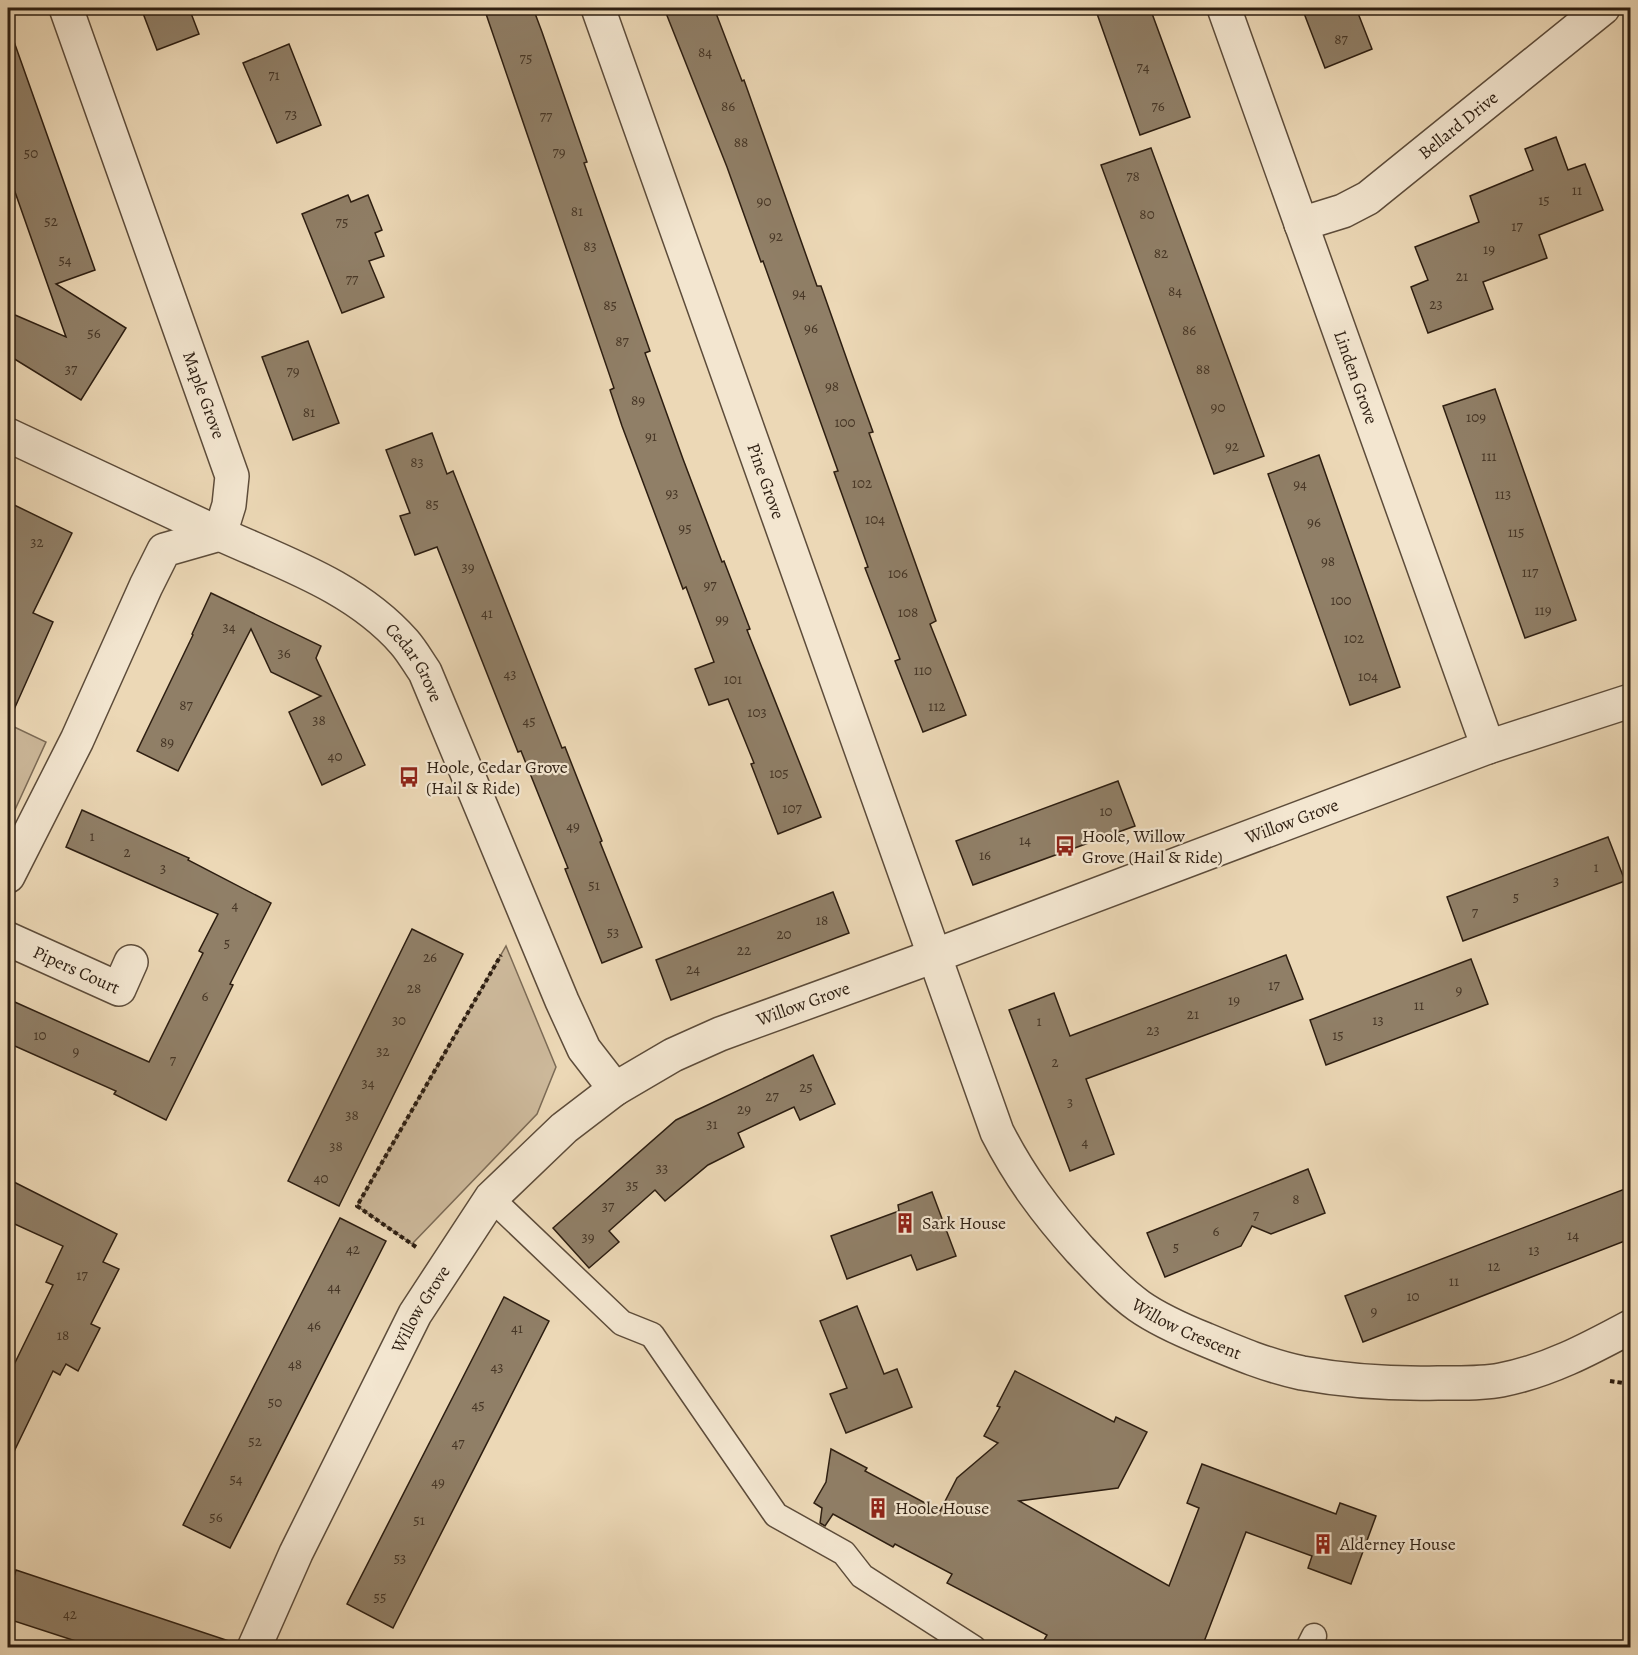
<svg xmlns="http://www.w3.org/2000/svg" width="1638" height="1655" font-family="Alegreya,serif">
  <style>
    .green { fill: #ccb89a; stroke: #7c6b56; stroke-width: 1.5 }
    .building { fill: #907f67; stroke: #2d1e11; stroke-width: 1.5 }
    .lines { fill: none; stroke-linecap: round; stroke-linejoin: round }
    .lane-casing { stroke: #5d4c3a; stroke-width: 27 }
    .street-casing { stroke: #5d4c3a; stroke-width: 36 }
    .path { stroke: #2d1e11; stroke-width: 4; stroke-dasharray: 4.5 3; stroke-linecap: butt }
    .lane { stroke: #f3e6d0; stroke-width: 24 }
    .street { stroke: #f3e6d0; stroke-width: 33 }
    .labels { text-anchor: middle; dominant-baseline: central; stroke-width: 4.5; stroke-linejoin: round; paint-order: stroke }
    .number-label { font-size: 15px; fill: #463626 }
    .street-label { font-size: 18px; fill: #2d1e11; stroke: #f3e6d0 }
    .poi-label { font-size: 18px; fill: #2d1e11; stroke: #f3e6d0; text-anchor: start }
  </style>
  <rect width="100%" height="100%" fill="#ecd8b6"/>
  <filter id="stains"><feTurbulence type="fractalNoise" baseFrequency=".00333" numOctaves="4"/><feColorMatrix values="0 0 0 0 .2 0 0 0 0 .09 0 0 0 0 .02 0 0 0 .5 -.17"/></filter>
  <radialGradient id="worn" r=".72"><stop offset=".6" stop-color="#630" stop-opacity="0"/><stop offset="1" stop-color="#630" stop-opacity=".3"/></radialGradient>
  <!-- green -->
  <g class="green">
    <path d="M8,724L46,742L8,825Z"/>
    <path d="M506,946L556,1067L537,1114L412,1244L357,1206Z"/>
  </g>
  <!-- building -->
  <g class="building">
    <path d="M141,8H189L199,34L157,50Z"/>
    <path d="M484,8H533L542,32L587,162L584,163L650,351L645,353L683,459L722,562L724,561L750,629L747,630L821,817L778,834L751,764L754,763L728,699L709,705L695,669L714,662L686,587L683,589L622,426L610,390L614,388Z"/>
    <path d="M664,8H714L742,81L744,80L817,286H821L852,374L873,432L869,433L936,621L930,624L966,715L923,732L895,661L900,659L865,568L868,567L834,472L838,471L763,261L761,262L727,167Z"/>
    <path d="M1095,8H1150L1190,117L1140,135Z"/>
    <path d="M1302,8H1356L1372,49L1325,68Z"/>
    <path d="M12,36L95,270L56,284L126,328L81,400L8,355V312L66,337L8,172V37Z"/>
    <path d="M289,44L321,125L277,143L243,63Z"/>
    <path d="M1556,137L1568,170L1585,164L1603,210L1539,235L1547,258L1483,282L1493,309L1428,333L1411,287L1428,280L1415,247L1479,222L1470,196L1533,170L1525,149Z"/>
    <path d="M1151,148L1264,456L1214,474L1101,165Z"/>
    <path d="M348,195L351,202L368,195L382,230L375,233L384,256L369,261L384,297L342,313L302,214Z"/>
    <path d="M308,341L339,423L293,440L262,357Z"/>
    <path d="M1495,389L1576,620L1525,638L1443,406Z"/>
    <path d="M432,433L447,474L453,471L562,748L565,747L602,841L600,842L642,947L602,963L565,869L568,868L521,751L518,752L437,547L415,555L400,516L410,513L386,450Z"/>
    <path d="M1319,455L1400,687L1350,705L1268,474Z"/>
    <path d="M8,502L72,533L33,613L53,622L8,723Z"/>
    <path d="M211,593L321,646L316,658L365,765L322,785L289,712L321,696L271,672L251,629L178,771L137,751L193,635L192,634Z"/>
    <path d="M1118,781L1135,826L973,885L956,841Z"/>
    <path d="M82,810L189,858L188,860L271,903L230,984L233,985L166,1120L114,1094L116,1091L8,1043V999L149,1062L203,953L199,951L218,914L66,847Z"/>
    <path d="M1608,837L1625,881L1463,941L1447,897Z"/>
    <path d="M833,892L849,933L671,1000L656,960Z"/>
    <path d="M412,929L463,954L339,1206L288,1181Z"/>
    <path d="M1286,955L1303,999L1086,1079L1114,1154L1070,1171L1009,1010L1054,993L1070,1036Z"/>
    <path d="M1471,959L1488,1004L1326,1065L1310,1020Z"/>
    <path d="M813,1055L835,1104L800,1120L794,1107L738,1133L744,1147L708,1165L665,1201L655,1190L609,1231L619,1242L589,1268L553,1228L676,1120Z"/>
    <path d="M1308,1169L1325,1213L1271,1234L1252,1226L1241,1246L1165,1277L1147,1233Z"/>
    <path d="M8,1179L117,1234L103,1262L119,1269L91,1324L100,1328L78,1371L66,1364L60,1375L53,1371L8,1464V1377L53,1285L46,1282L63,1246L8,1221Z"/>
    <path d="M1630,1187V1239L1363,1342L1345,1296Z"/>
    <path d="M932,1192L956,1256L917,1270L911,1255L847,1279L831,1236L899,1211L898,1205Z"/>
    <path d="M340,1218L386,1241L230,1548L183,1525Z"/>
    <path d="M504,1297L549,1321L393,1628L347,1604Z"/>
    <path d="M857,1306L884,1374L897,1369L912,1407L846,1433L830,1394L847,1388L820,1321Z"/>
    <path d="M1015,1371L1114,1422L1116,1417L1147,1432L1118,1488L1019,1501L1169,1586L1199,1508L1187,1503L1202,1464L1336,1514L1340,1503L1376,1516L1351,1584L1308,1568L1312,1556L1246,1532L1202,1647H1040L1047,1635L947,1583L952,1574L895,1544L893,1547L833,1514L825,1526L820,1523L822,1508L814,1503L826,1482L831,1449L867,1468L865,1471L940,1511L957,1478L998,1443L984,1436L1000,1407L997,1406Z"/>
    <path d="M16,1570L229,1641L228,1647H94L8,1619V1596Z"/>
  </g>
  <g class="lines">
    <!-- lane casing -->
    <g class="lane-casing">
      <g id="lane">
        <path d="M491,1198L622,1323L652,1335L776,1515L844,1553L862,1576L974,1648"/>
        <path d="M1308,1648L1314,1636"/>
      </g>
    </g>
    <!-- street casing -->
    <g class="street-casing">
      <g id="street">
        <path id="s1" d="M598,8L997,1132C1020,1177 1046,1212 1080,1250C1099,1270 1117,1290 1139,1306C1159,1320 1182,1330 1204,1339C1235,1352 1268,1366 1302,1373C1346,1381 1393,1384 1438,1383C1458,1383 1480,1384 1501,1380C1548,1371 1589,1349 1630,1327"/>
        <path id="s2" d="M1224,8L1488,747"/>
        <path id="s3" d="M1301,224L1343,211L1368,198L1603,8"/>
        <path id="s4" d="M8,435C75,466 142,498 209,529C277,561 353,584 404,642C412,651 418,662 425,672L562,1001L584,1049L615,1089"/>
        <path d="M8,876L77,740L146,586L164,550L220,534L229,505L232,476L66,8"/>
        <path id="s5" d="M8,939L119,989L131,962"/>
        <path id="s6" d="M254,1648L296,1553L415,1314L491,1198L564,1128L615,1089L673,1055L720,1034L934,956L1488,747L1630,701"/>
      </g>
    </g>
    <!-- path -->
    <g class="path">
      <path d="M416,1247L357,1206L501,955"/>
      <path d="M1610,1381L1630,1384"/>
    </g>
    <!-- lane -->
    <use href="#lane" class="lane"/>
    <!-- street -->
    <use href="#street" class="street"/>
  </g>
  <!-- icons -->
  <defs>
    <g id="bus-bare" transform="scale(1.62)"><path d="M-5-6H5V4H4V6H2V4H-2V6H-4V4H-5ZM-3.5-4V0h7V-4ZM-3.5 1.2v1.5H-2V1.2ZM2 1.2v1.5H3.5V1.2Z" fill="#8f2418" stroke="#f3e6d0" stroke-width="2.5" paint-order="stroke"/></g>
    <g id="building-bare" transform="scale(1.62)"><path d="M-4-6H4V6H1V3H-1V6H-4ZM-2.5-4.3h1.7v1.8h-1.7ZM.8-4.3h1.7v1.8H.8ZM-2.5-1h1.7V.8h-1.7ZM.8-1h1.7V.8H.8Z" fill="#8f2418" stroke="#f3e6d0" stroke-width="2.5" paint-order="stroke"/></g>
  </defs>
  <g fill-rule="evenodd">
    <use href="#bus-bare" x="409" y="777"/>
    <use href="#bus-bare" x="1065" y="846"/>
    <use href="#building-bare" x="905" y="1223"/>
    <use href="#building-bare" x="878" y="1508"/>
    <use href="#building-bare" x="1323" y="1544"/>
  </g>
  <g class="labels">
    <!-- number labels -->
    <g class="number-label">
      <text x="1341" y="39">87</text>
      <text x="705" y="52">84</text>
      <text x="526" y="58">75</text>
      <text x="1143" y="67">74</text>
      <text x="274" y="75">71</text>
      <text x="728" y="106">86</text>
      <text x="1158" y="106">76</text>
      <text x="291" y="114">73</text>
      <text x="546" y="116">77</text>
      <text x="741" y="142">88</text>
      <text x="559" y="152">79</text>
      <text x="31" y="153">50</text>
      <text x="1133" y="176">78</text>
      <text x="1577" y="190">11</text>
      <text x="1544" y="200">15</text>
      <text x="764" y="201">90</text>
      <text x="577" y="211">81</text>
      <text x="1147" y="214">80</text>
      <text x="51" y="221">52</text>
      <text x="342" y="222">75</text>
      <text x="1517" y="226">17</text>
      <text x="776" y="236">92</text>
      <text x="590" y="246">83</text>
      <text x="1489" y="249">19</text>
      <text x="1161" y="253">82</text>
      <text x="65" y="260">54</text>
      <text x="1462" y="276">21</text>
      <text x="352" y="279">77</text>
      <text x="1175" y="291">84</text>
      <text x="799" y="293">94</text>
      <text x="1436" y="304">23</text>
      <text x="610" y="305">85</text>
      <text x="811" y="328">96</text>
      <text x="1189" y="330">86</text>
      <text x="94" y="333">56</text>
      <text x="622" y="341">87</text>
      <text x="71" y="369">37</text>
      <text x="1203" y="369">88</text>
      <text x="293" y="371">79</text>
      <text x="832" y="386">98</text>
      <text x="638" y="400">89</text>
      <text x="1218" y="407">90</text>
      <text x="309" y="412">81</text>
      <text x="1476" y="417">109</text>
      <text x="845" y="422">100</text>
      <text x="651" y="436">91</text>
      <text x="1232" y="446">92</text>
      <text x="1489" y="456">111</text>
      <text x="417" y="462">83</text>
      <text x="862" y="483">102</text>
      <text x="1300" y="484">94</text>
      <text x="672" y="493">93</text>
      <text x="1503" y="494">113</text>
      <text x="432" y="504">85</text>
      <text x="875" y="519">104</text>
      <text x="1314" y="522">96</text>
      <text x="685" y="528">95</text>
      <text x="1516" y="532">115</text>
      <text x="37" y="542">32</text>
      <text x="1328" y="561">98</text>
      <text x="468" y="567">39</text>
      <text x="1530" y="572">117</text>
      <text x="898" y="573">106</text>
      <text x="710" y="585">97</text>
      <text x="1341" y="600">100</text>
      <text x="1543" y="610">119</text>
      <text x="908" y="612">108</text>
      <text x="487" y="613">41</text>
      <text x="722" y="619">99</text>
      <text x="229" y="627">34</text>
      <text x="1354" y="638">102</text>
      <text x="284" y="653">36</text>
      <text x="923" y="670">110</text>
      <text x="510" y="674">43</text>
      <text x="1368" y="676">104</text>
      <text x="733" y="679">101</text>
      <text x="186" y="705">87</text>
      <text x="937" y="706">112</text>
      <text x="757" y="712">103</text>
      <text x="319" y="720">38</text>
      <text x="529" y="721">45</text>
      <text x="167" y="742">89</text>
      <text x="335" y="756">40</text>
      <text x="779" y="773">105</text>
      <text x="792" y="808">107</text>
      <text x="1106" y="811">10</text>
      <text x="573" y="826">49</text>
      <text x="92" y="836">1</text>
      <text x="1025" y="840">14</text>
      <text x="127" y="852">2</text>
      <text x="985" y="855">16</text>
      <text x="1596" y="867">1</text>
      <text x="163" y="868">3</text>
      <text x="1556" y="881">3</text>
      <text x="594" y="885">51</text>
      <text x="1516" y="897">5</text>
      <text x="235" y="905">4</text>
      <text x="1475" y="912">7</text>
      <text x="822" y="920">18</text>
      <text x="613" y="932">53</text>
      <text x="784" y="934">20</text>
      <text x="227" y="943">5</text>
      <text x="744" y="950">22</text>
      <text x="430" y="957">26</text>
      <text x="693" y="969">24</text>
      <text x="1274" y="985">17</text>
      <text x="414" y="988">28</text>
      <text x="1459" y="990">9</text>
      <text x="205" y="996">6</text>
      <text x="1234" y="1000">19</text>
      <text x="1419" y="1005">11</text>
      <text x="1193" y="1014">21</text>
      <text x="399" y="1020">30</text>
      <text x="1378" y="1020">13</text>
      <text x="1039" y="1021">1</text>
      <text x="1153" y="1030">23</text>
      <text x="40" y="1035">10</text>
      <text x="1338" y="1035">15</text>
      <text x="76" y="1051">9</text>
      <text x="383" y="1051">32</text>
      <text x="173" y="1060">7</text>
      <text x="1055" y="1062">2</text>
      <text x="368" y="1083">34</text>
      <text x="806" y="1087">25</text>
      <text x="772" y="1096">27</text>
      <text x="1070" y="1102">3</text>
      <text x="744" y="1109">29</text>
      <text x="352" y="1115">38</text>
      <text x="712" y="1124">31</text>
      <text x="1085" y="1142">4</text>
      <text x="336" y="1146">38</text>
      <text x="662" y="1168">33</text>
      <text x="321" y="1178">40</text>
      <text x="632" y="1185">35</text>
      <text x="1296" y="1199">8</text>
      <text x="608" y="1206">37</text>
      <text x="1256" y="1215">7</text>
      <text x="1216" y="1231">6</text>
      <text x="1573" y="1235">14</text>
      <text x="588" y="1237">39</text>
      <text x="1176" y="1247">5</text>
      <text x="353" y="1249">42</text>
      <text x="1534" y="1250">13</text>
      <text x="1494" y="1266">12</text>
      <text x="82" y="1275">17</text>
      <text x="1454" y="1281">11</text>
      <text x="334" y="1287">44</text>
      <text x="1413" y="1296">10</text>
      <text x="1374" y="1311">9</text>
      <text x="314" y="1325">46</text>
      <text x="517" y="1328">41</text>
      <text x="63" y="1335">18</text>
      <text x="295" y="1364">48</text>
      <text x="497" y="1367">43</text>
      <text x="275" y="1402">50</text>
      <text x="478" y="1405">45</text>
      <text x="255" y="1441">52</text>
      <text x="458" y="1443">47</text>
      <text x="236" y="1479">54</text>
      <text x="438" y="1482">49</text>
      <text x="216" y="1517">56</text>
      <text x="419" y="1520">51</text>
      <text x="400" y="1558">53</text>
      <text x="380" y="1597">55</text>
      <text x="70" y="1614">42</text>
    </g>
    <!-- street labels -->
    <g class="street-label">
      <text stroke="none"><textPath href="#s3" startOffset="188">Bellard Drive</textPath></text>
      <text stroke="none"><textPath href="#s2" startOffset="392">Linden Grove</textPath></text>
      <text transform="translate(204 395) rotate(70)">Maple Grove</text>
      <text stroke="none"><textPath href="#s1" startOffset="502">Pine Grove</textPath></text>
      <text stroke="none"><textPath href="#s4" startOffset="472">Cedar Grove</textPath></text>
      <text stroke="none"><textPath href="#s6" startOffset="1404">Willow Grove</textPath></text>
      <text stroke="none"><textPath href="#s5" startOffset="75">Pipers Court</textPath></text>
      <text stroke="none"><textPath href="#s6" startOffset="882">Willow Grove</textPath></text>
      <text stroke="none"><textPath href="#s6" startOffset="378">Willow Grove</textPath></text>
      <text stroke="none"><textPath href="#s1" startOffset="1472">Willow Crescent</textPath></text>
    </g>
    <!-- poi labels -->
    <g class="poi-label">
      <text x="426" y="767">Hoole, Cedar Grove<tspan x="426" dy="21">(Hail &amp; Ride)</tspan></text>
      <text x="1082" y="836">Hoole, Willow<tspan x="1082" dy="21">Grove (Hail &amp; Ride)</tspan></text>
      <text x="922" y="1223">Sark House</text>
      <text x="895" y="1508">Hoole House</text>
      <text x="1340" y="1544">Alderney House</text>
    </g>
  </g>
  <!-- margin -->
  <rect width="1638" height="1655" fill="none" stroke="#ecd8b6" stroke-width="30"/>
  <rect x="9" y="9" width="1620" height="1637" fill="none" stroke="#2d1e11" stroke-width="3"/>
  <rect x="15" y="15" width="1608" height="1625" fill="none" stroke="#2d1e11" stroke-width="1.5"/>
  <rect width="100%" height="100%" filter="url(#stains)"/>
  <rect width="100%" height="100%" fill="url(#worn)"/>
</svg>
